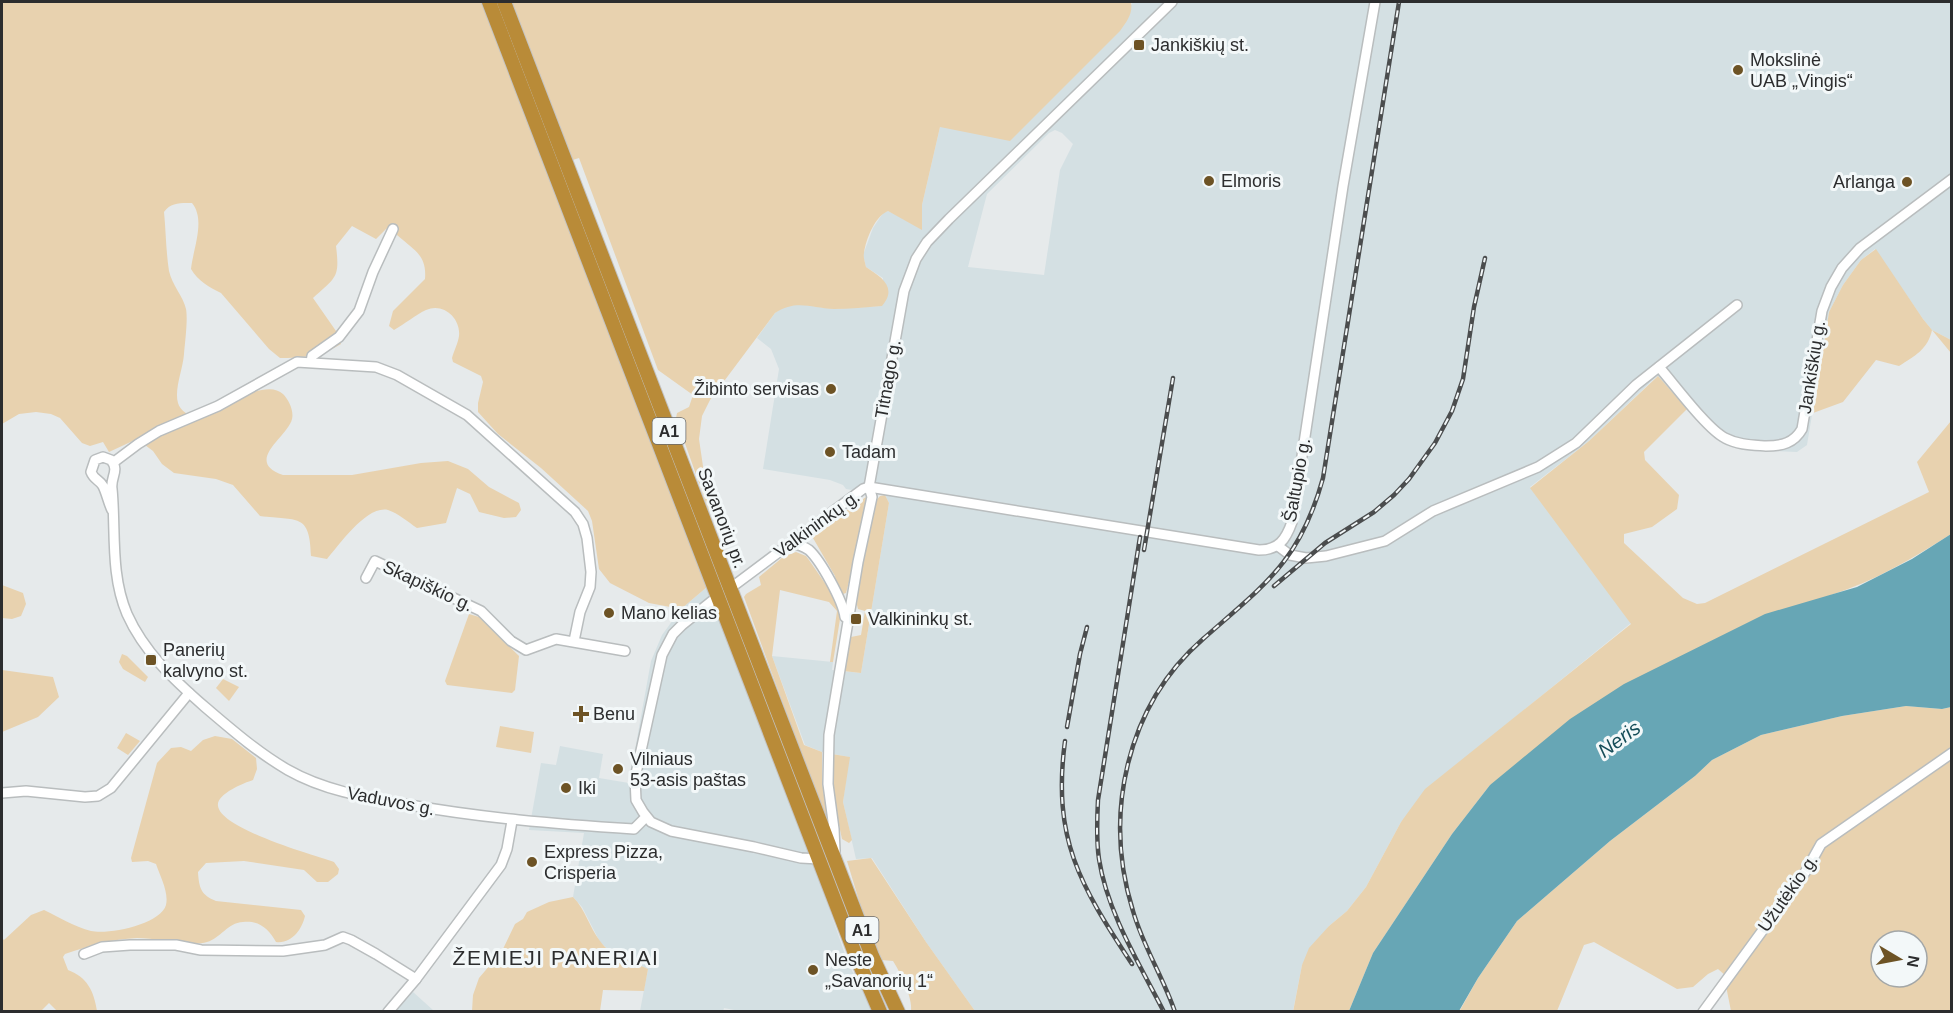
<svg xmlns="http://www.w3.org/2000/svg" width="1953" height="1013" font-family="Helvetica,sans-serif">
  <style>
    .built { fill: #d4e0e3; fill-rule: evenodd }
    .green { fill: #e8d2af; fill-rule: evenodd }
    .water { fill: #67a6b5 }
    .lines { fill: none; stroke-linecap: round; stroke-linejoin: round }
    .minor-casing { stroke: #b9bdbe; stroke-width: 12 }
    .highway-casing { stroke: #c4c4c4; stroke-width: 16 }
    .minor { stroke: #fff; stroke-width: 9 }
    .highway { stroke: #b98b38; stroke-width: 14 }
    .rail-casing { stroke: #4b4d4e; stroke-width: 4.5 }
    .rail { stroke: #f3f8f9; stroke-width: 2; stroke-dasharray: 7; stroke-linecap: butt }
    .poi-dot { fill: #6d5325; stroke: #f3f8f9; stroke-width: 2 }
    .labels { text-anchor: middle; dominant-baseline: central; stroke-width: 6; stroke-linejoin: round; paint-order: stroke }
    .shield { fill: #f3f8f9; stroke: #686a6b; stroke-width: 1.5 }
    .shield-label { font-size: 16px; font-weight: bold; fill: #2c2d2e }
    .poi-label { font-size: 18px; fill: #2c2d2e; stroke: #f3f8f9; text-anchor: start }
    .street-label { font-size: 18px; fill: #2c2d2e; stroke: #f3f8f9 }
    .water-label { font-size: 20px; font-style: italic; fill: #154d58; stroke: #f3f8f9 }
    .quarter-label { font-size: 21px; letter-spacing: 1.5px; fill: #2c2d2e; stroke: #f3f8f9 }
  </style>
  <rect width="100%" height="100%" fill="#e6eaeb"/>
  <!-- built -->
  <g class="built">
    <path d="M1131,2H1951V340L1932,330L1923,319L1875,249L1861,260L1843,285L1829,312L1807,445L1797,452L1744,450L1725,444L1711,434L1657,376L1589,441L1530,487L1631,623L1465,758L1401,822L1366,887L1347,911L1329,926L1302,965L1293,1011H975L926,942L872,858L856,859L843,802L849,757L822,752L805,745L772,656L833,662L832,670L861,673L889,503L885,495L846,489L843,485L830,480L763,469L779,369L771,349L757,338L775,313L785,306L798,304L834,309L882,306L883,278L866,267L863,255L873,228L883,213L888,211L899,216L922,229V205L940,127L1132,4ZM1055,130L1062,133L1073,144L1060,170L1044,275L968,267L987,194L1049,133Z"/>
    <path d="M707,587L809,850L848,963L873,1011L744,1012L724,1008L723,1012L640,1011L648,969L613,954L600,942L582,907L573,897L584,833L529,830L541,763L556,765L560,746L603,754L599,778L629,783L651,661L662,635L681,609Z"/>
    <path d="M413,992L434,1011H396Z"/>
  </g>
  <!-- green -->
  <g class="green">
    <path d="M2,2H1131C1133,14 1127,21 1120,31L1010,141L940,127L922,205V230L888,211C875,216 866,239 864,253C863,257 865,262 866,267C881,277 898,287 882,306C866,307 850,309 834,309C811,308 796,299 775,313L710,400L702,416L699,439L710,514L676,418L677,413L689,407L693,395L658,370L579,158L547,168L707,587L681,609L649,603L610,583L599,569L592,521L588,511L541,468L498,434L478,412V403L483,382L481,376L453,362L452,358C454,351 458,343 459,336C461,318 443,302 426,310C415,315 405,324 394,330L389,326L393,311L425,279C427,255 414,250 397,235L395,224L386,229L376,239L352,226L336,246C340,278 336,277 313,298L336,331L341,344C323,356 301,358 280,358L269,349L221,293C209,287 198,281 191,269C193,249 206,220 192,203C181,203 171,202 164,212C166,232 166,252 169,271C172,285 183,296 186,309C188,320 185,342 184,354C183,369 174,389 178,403C180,411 191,418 199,417C203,416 208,412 212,411C227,403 268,379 283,394C289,400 294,411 292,419C288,437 243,461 283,475H352L421,463L448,461L468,469L489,487L519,503L521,510L516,517L504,518L479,512L470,494L457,488L446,523L417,528C408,522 398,513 388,510C367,505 340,544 327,559L311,556C310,512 297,521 260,516L233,485L216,479L174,473L162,464L153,451L137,439L109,452L103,442L90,446L82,443L60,418L51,414L36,412L19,414L2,424Z"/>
    <path d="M1876,249L1923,319L1932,330L1951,340V353L1932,330C1928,349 1915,356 1899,366L1876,360L1843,402L1813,413L1829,312L1843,285L1861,260Z"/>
    <path d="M1658,376L1687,409L1644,452L1645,460L1679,495L1677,509L1652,527L1624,534V543L1683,598L1697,604L1705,603L1929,492L1917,462L1951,421V534C1913,558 1875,581 1831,595L1490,785L1452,834L1373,953L1349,1011L1293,1012L1302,965L1309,948L1329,926L1347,911L1366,887L1401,822L1425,789L1631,624L1530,488L1589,441Z"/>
    <path d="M885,495L889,503L861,673L843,671L851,637L861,635L865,611L858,609L857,605L858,576L874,503L880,496Z"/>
    <path d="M866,497L868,498L866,519L846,593L843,594L836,584L835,576L813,538L816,532Z"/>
    <path d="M796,552L806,556L809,560L840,605L841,613L833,662H830L837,611L829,602L780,590L772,656L804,745L822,752V782L829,829L744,597L746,594L761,585L759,577L783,557Z"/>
    <path d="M2,585L23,593L26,604L21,616L12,619L2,618Z"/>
    <path d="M469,614L479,617L519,656L515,690L512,693L447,685L445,681Z"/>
    <path d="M122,654L127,656L148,677L145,682L123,669L119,662Z"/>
    <path d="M2,670L53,677L59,697L38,717L2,732Z"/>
    <path d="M223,679L239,687L229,701L216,688Z"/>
    <path d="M1906,706L1942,709L1951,707V1011H1731L1727,991L1726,976L1718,969L1708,974L1693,987L1677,989L1594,942L1584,945L1557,1011L1459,1012L1478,978L1517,921L1610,841L1695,776L1712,760L1761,735L1842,716ZM1881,941H1917V977H1881Z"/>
    <path d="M500,726L534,732L531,753L496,747Z"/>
    <path d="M126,733L140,741L128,755L117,748Z"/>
    <path d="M215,736L232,739L256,758L257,769L253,780C244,783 216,794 218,806C221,829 313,855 334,862L339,869L338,874L328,882H317L304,870L244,861L206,863L198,872C199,888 201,895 216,901L301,910L305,916C302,929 292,944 276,942C269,929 259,920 243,922C227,923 221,938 207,942C190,947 157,938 137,938C112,939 89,946 65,954L63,957L68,970C87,977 94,991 97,1011H57L49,1003L41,1011H2V938L4,940L31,915L44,910C59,917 75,927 91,931C109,935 161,924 166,905C169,892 160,876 156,864L148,861L132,862L131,858L157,763L171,748L181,747L191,751L203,740Z"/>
    <path d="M832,754L850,757L843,802L852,840L849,843L842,839C836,811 832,783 832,754Z"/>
    <path d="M871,858L926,942L975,1011H911C913,998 900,972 893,961L881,960L861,907L847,861Z"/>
    <path d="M573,897C586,910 589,927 600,941C611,957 632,961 648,969L644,991L603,990L600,1011H472L473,995L479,978L502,951L515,924L523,919L527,912L549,902Z"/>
  </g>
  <!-- water -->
  <path class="water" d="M1951,534V707L1942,709L1906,706L1842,716L1761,735L1712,760L1695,776L1610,841L1517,921L1478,978L1459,1011H1349L1373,953L1452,834L1490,785L1570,719L1624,684L1765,614L1857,587L1912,559Z"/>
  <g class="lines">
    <!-- minor casing -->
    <g class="minor-casing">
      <g id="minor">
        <path d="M311,362L312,356L339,337L359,311L373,272L393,229"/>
        <path d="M1659,367C1674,384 1707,429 1725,438C1738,445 1753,445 1766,446C1782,446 1794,443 1802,429L1822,311L1831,287L1842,268L1860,248L1952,179"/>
        <path d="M114,462L138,444L159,431L218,406L297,362L376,367L397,375L467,415L575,512L583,524L587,538L591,572L590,587L580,612L574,641"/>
        <path d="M869,487L1259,550C1279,550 1286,539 1292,522L1343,186L1375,2"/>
        <path d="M112,510C108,502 107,494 103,486C100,480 94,480 91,472L95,460L103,457L111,460C120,471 110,477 112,489C116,530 110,574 127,614C144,652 174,680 205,707C231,729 257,752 288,770C323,790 364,797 404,804C482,818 555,824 634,829L646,817"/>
        <path d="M791,543C797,544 803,546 809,550C821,561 843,601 845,617"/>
        <path d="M1278,546L1290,555L1306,558L1326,556L1385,541L1433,511L1538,467L1576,443L1636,385L1737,305"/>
        <path d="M366,578L375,561L481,611L511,641L526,650L556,639L625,651"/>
        <path d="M736,584L863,489L869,487"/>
        <path d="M712,601L682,625L673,634L662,655L635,778L636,800L643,812L651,822L671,831L754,847L801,858L819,859"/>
        <path d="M2,793L26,791L85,797L98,796L111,788L189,693"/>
        <path d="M835,851L834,829L828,784L829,735L858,562L872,497L869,487L904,291L916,259L927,242L949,219L1172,2"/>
        <path d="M84,954L102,947L130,945H176L201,950L283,951L325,945L343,937L351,940L376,954L416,979"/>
        <path d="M388,1012L416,979L501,865L507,849L512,821"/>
        <path d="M1703,1012L1806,871L1821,844L1952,753"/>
      </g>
    </g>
    <!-- highway casing -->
    <g class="highway-casing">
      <g id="highway">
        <path d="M489,2L856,956L880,1012"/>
        <path d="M504,2L872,956L898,1012"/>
      </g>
    </g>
    <!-- minor -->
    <use href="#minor" class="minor"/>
    <!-- highway -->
    <use href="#highway" class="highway"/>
    <!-- rail casing -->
    <g class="rail-casing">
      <g id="rail">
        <path d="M1140,537L1098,800C1097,820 1096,839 1099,859C1107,912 1140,965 1164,1012"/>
        <path d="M1144,550L1173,378"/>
        <path d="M1274,586L1325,543L1374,512L1394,495L1409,479L1435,443L1452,411L1463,379L1474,307L1485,258"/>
        <path d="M1067,727L1080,654L1087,627"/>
        <path d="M1065,741C1052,839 1080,885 1132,964"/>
        <path d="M1175,1012C1163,977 1143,946 1133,911C1103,815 1126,706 1203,639C1264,585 1300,562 1323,478L1399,2"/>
      </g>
    </g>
    <!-- rail -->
    <use href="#rail" class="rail"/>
  </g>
  <!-- markers -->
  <g class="poi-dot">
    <rect x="1133" y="39" width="12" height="12" rx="3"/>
    <circle cx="1738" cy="70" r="6"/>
    <circle cx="1209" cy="181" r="6"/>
    <circle cx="1907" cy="182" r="6"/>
    <circle cx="831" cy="389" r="6"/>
    <circle cx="830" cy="452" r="6"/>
    <circle cx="609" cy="613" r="6"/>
    <rect x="850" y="613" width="12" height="12" rx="3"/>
    <rect x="145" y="654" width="12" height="12" rx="3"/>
    <path d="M578 705h6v6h6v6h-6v6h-6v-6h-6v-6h6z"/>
    <circle cx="618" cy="769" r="6"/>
    <circle cx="566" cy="788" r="6"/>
    <circle cx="532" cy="862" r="6"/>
    <circle cx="813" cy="970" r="6"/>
  </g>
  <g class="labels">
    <!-- shield labels -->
    <g class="shield">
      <rect x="652.5" y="418" width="33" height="26" rx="4.5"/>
      <rect x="845.5" y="917" width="33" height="26" rx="4.5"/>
    </g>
    <g class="shield-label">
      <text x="669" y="431">A1</text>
      <text x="862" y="930">A1</text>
    </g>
    <!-- poi labels -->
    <g class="poi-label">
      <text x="1151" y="45">Jankiškių st.</text>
      <text x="1750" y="60">Mokslinė<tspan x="1750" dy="21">UAB „Vingis“</tspan></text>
      <text x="1221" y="181">Elmoris</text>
      <text x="1895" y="182" text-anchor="end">Arlanga</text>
      <text x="819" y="389" text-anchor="end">Žibinto servisas</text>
      <text x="842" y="452">Tadam</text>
      <text x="621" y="613">Mano kelias</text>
      <text x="868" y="619">Valkininkų st.</text>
      <text x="163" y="650">Panerių<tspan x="163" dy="21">kalvyno st.</tspan></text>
      <text x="593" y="714">Benu</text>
      <text x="630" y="759">Vilniaus<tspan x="630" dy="21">53-asis paštas</tspan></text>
      <text x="578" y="788">Iki</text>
      <text x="544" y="852">Express Pizza,<tspan x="544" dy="21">Crisperia</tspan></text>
      <text x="825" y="960">Neste<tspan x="825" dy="21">„Savanorių 1“</tspan></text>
    </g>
    <!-- street labels -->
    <g class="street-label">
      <text transform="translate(1812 367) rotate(-81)">Jankiškių g.</text>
      <text transform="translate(888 379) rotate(-80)">Titnago g.</text>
      <text transform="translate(1297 480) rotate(-80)">Šaltupio g.</text>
      <text transform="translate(722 518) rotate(69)">Savanorių pr.</text>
      <text transform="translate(817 524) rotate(-36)">Valkininkų g.</text>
      <text transform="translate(428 586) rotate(25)">Skapiškio g.</text>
      <text transform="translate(391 801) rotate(11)">Vaduvos g.</text>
      <text transform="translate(1788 893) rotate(-55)">Užutėkio g.</text>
    </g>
    <!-- water labels -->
    <g class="water-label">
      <text transform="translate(1619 739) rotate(-36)">Neris</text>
    </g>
    <!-- quarter labels -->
    <g class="quarter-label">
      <text x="556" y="957">ŽEMIEJI PANERIAI</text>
    </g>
  </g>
  <!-- border -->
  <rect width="1953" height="1013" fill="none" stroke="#2c2d2e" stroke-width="6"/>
  <!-- north arrow -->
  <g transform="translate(1899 959) rotate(100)"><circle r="28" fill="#f3f8f9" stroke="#a3a7a8" stroke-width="1.5"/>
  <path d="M0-4.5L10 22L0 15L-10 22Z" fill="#6d5325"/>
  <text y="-9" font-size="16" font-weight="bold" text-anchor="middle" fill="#2c2d2e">N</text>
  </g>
</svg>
